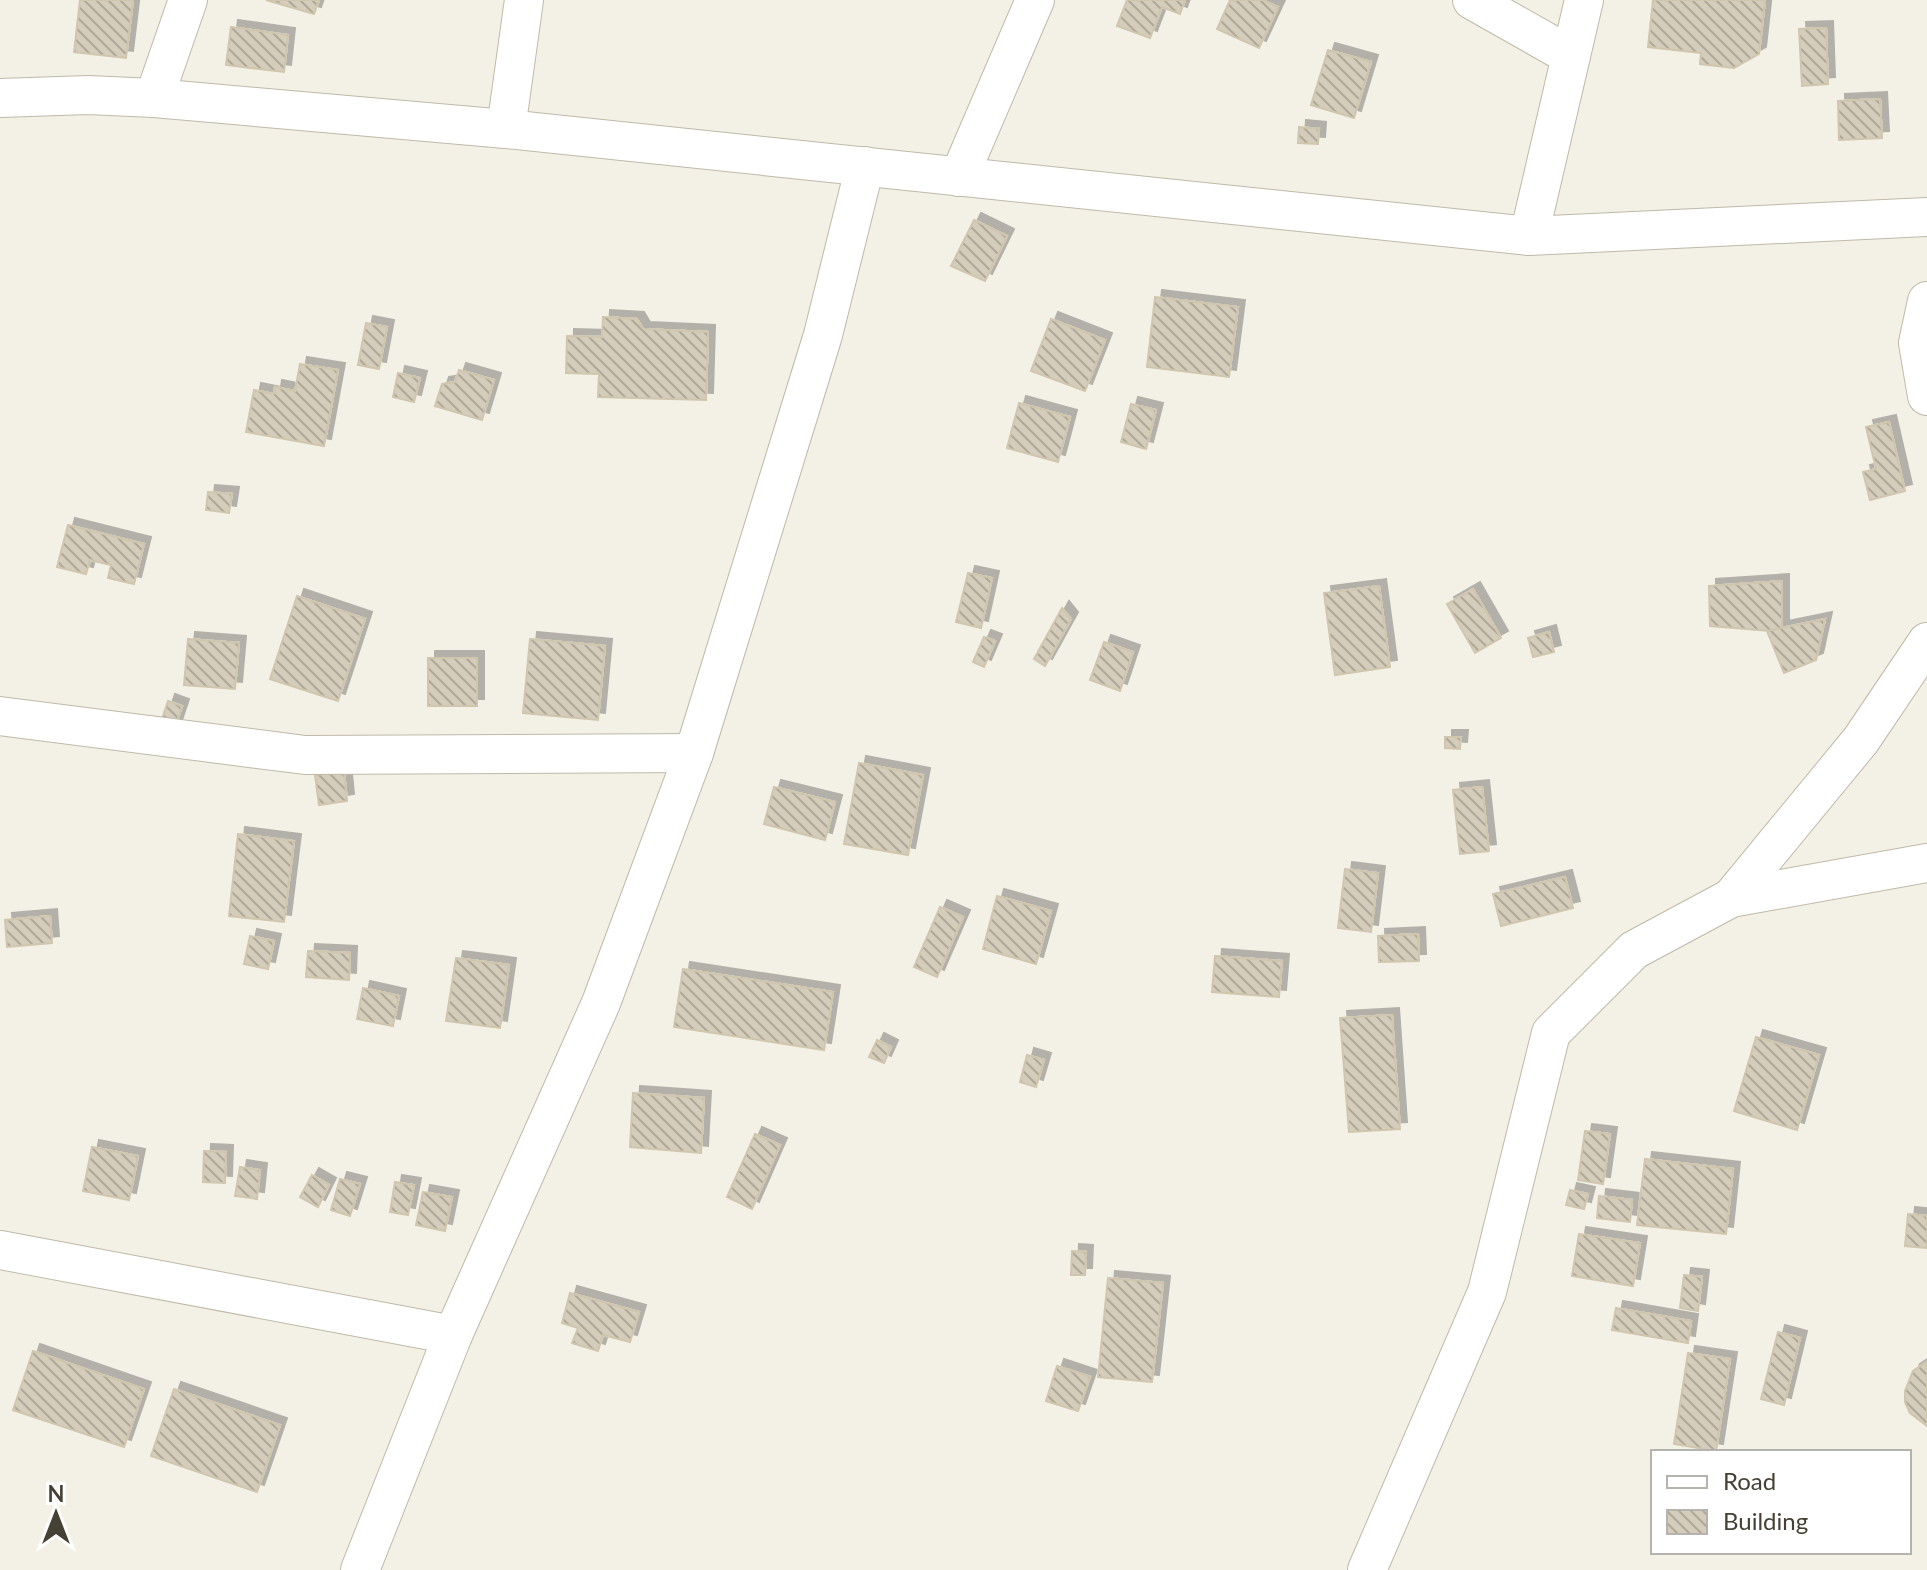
<svg xmlns="http://www.w3.org/2000/svg" width="1927" height="1570" font-family="Lato,sans-serif">
  <style>
    .building { fill: url(#building-back-hatch); stroke: #d0c6ae; stroke-width: 2; filter: url(#shadow) }
    .lines { fill: none; stroke-linecap: round; stroke-linejoin: round }
    .minor-casing { stroke: #bfb9a8; stroke-width: 40 }
    .minor { stroke: #fff; stroke-width: 38 }
  </style>
  <defs>
    <pattern id="building-back-hatch" width="6" height="6" patternUnits="userSpaceOnUse" patternTransform="scale(2)"><rect width="6" height="6" fill="#d5cdbb"/><path d="M-1 5l2 2M0 0l6 6M5-1l2 2" fill="none" stroke="#afa899"/></pattern>
    <filter id="shadow"><feDropShadow dx="7" dy="-7" stdDeviation="0" flood-color="#0004"/></filter>
  </defs>
  <rect width="100%" height="100%" fill="#f3f0e6"/>
  <!-- building -->
  <g class="building">
    <path d="M80,0H133L126,58L74,52Z"/>
    <path d="M266,0H319L314,14Z"/>
    <path d="M1127,0H1185L1180,14L1162,7L1150,38L1117,26Z"/>
    <path d="M1230,0H1262L1278,7L1259,48L1217,29Z"/>
    <path d="M1653,0H1765L1759,54L1734,68L1700,64L1701,53L1648,47Z"/>
    <path d="M231,27L288,35L284,72L226,65Z"/>
    <path d="M1826,28L1828,84L1802,86L1799,29Z"/>
    <path d="M1328,50L1371,62L1354,118L1311,105Z"/>
    <path d="M1880,99L1882,138L1839,140L1838,101Z"/>
    <path d="M1299,127L1319,129L1318,144L1298,143Z"/>
    <path d="M974,220L1007,236L985,281L951,266Z"/>
    <path d="M1155,297L1238,307L1229,377L1147,367Z"/>
    <path d="M603,317L637,319L643,329L708,332L706,400L598,397L599,374L566,373L567,336L602,337Z"/>
    <path d="M1051,319L1105,340L1085,391L1031,371Z"/>
    <path d="M366,323L387,327L379,369L358,365Z"/>
    <path d="M300,364L338,370L324,446L246,432L254,390L274,394L275,387L295,391Z"/>
    <path d="M459,370L494,380L482,420L435,406L442,384L455,382Z"/>
    <path d="M398,373L420,378L414,402L393,397Z"/>
    <path d="M1019,403L1070,417L1058,462L1007,448Z"/>
    <path d="M1131,404L1156,410L1146,449L1121,442Z"/>
    <path d="M1889,422L1905,491L1870,500L1863,472L1876,469L1866,427Z"/>
    <path d="M208,492L232,494L229,513L206,510Z"/>
    <path d="M68,525L144,544L134,584L108,578L111,565L90,560L86,574L57,567Z"/>
    <path d="M968,573L992,578L981,628L956,622Z"/>
    <path d="M1782,581V632L1710,626L1709,586Z"/>
    <path d="M1379,586L1390,667L1335,675L1324,593Z"/>
    <path d="M1473,589L1501,638L1475,653L1447,604Z"/>
    <path d="M297,596L365,619L338,701L270,679Z"/>
    <path d="M1062,608L1071,619L1045,666L1034,659Z"/>
    <path d="M1825,619L1816,660L1784,673L1767,631Z"/>
    <path d="M1549,632L1554,652L1533,657L1528,638Z"/>
    <path d="M984,637L995,641L984,667L973,662Z"/>
    <path d="M188,639L239,643L235,689L184,685Z"/>
    <path d="M530,639L605,646L598,720L523,713Z"/>
    <path d="M1104,642L1133,652L1120,691L1090,680Z"/>
    <rect x="428" y="658" width="49" height="48"/>
    <path d="M168,701L182,706L175,727L161,722Z"/>
    <path d="M1445,737H1461L1460,749L1445,748Z"/>
    <path d="M859,763L923,775L908,855L844,844Z"/>
    <path d="M344,771L347,801L319,805L315,775Z"/>
    <path d="M774,787L835,802L825,840L764,824Z"/>
    <path d="M1482,787L1489,851L1460,854L1453,790Z"/>
    <path d="M238,834L294,841L284,922L229,916Z"/>
    <path d="M1345,869L1378,873L1371,932L1338,928Z"/>
    <path d="M1565,877L1573,908L1501,926L1493,894Z"/>
    <path d="M997,896L1051,911L1036,964L983,949Z"/>
    <path d="M940,907L963,917L937,977L914,967Z"/>
    <path d="M50,916L52,943L7,947L5,920Z"/>
    <path d="M1418,934L1419,961L1379,962L1378,936Z"/>
    <path d="M250,936L274,941L268,969L244,964Z"/>
    <path d="M308,951L350,953L349,980L306,977Z"/>
    <path d="M1215,956L1282,961L1279,997L1212,992Z"/>
    <path d="M456,958L509,965L500,1028L446,1021Z"/>
    <path d="M683,969L833,992L824,1050L674,1027Z"/>
    <path d="M363,988L399,996L393,1026L357,1019Z"/>
    <path d="M1392,1015L1400,1129L1349,1132L1340,1018Z"/>
    <path d="M1756,1037L1819,1055L1797,1130L1734,1111Z"/>
    <path d="M877,1040L891,1047L884,1063L869,1057Z"/>
    <path d="M1027,1055L1044,1060L1036,1087L1020,1082Z"/>
    <path d="M633,1093L704,1098L701,1153L630,1147Z"/>
    <path d="M1585,1131L1610,1134L1603,1184L1578,1180Z"/>
    <path d="M755,1134L780,1145L752,1209L727,1197Z"/>
    <path d="M92,1147L138,1156L129,1200L83,1191Z"/>
    <path d="M204,1151L226,1152L225,1183L203,1182Z"/>
    <path d="M1645,1159L1733,1169L1726,1234L1637,1225Z"/>
    <path d="M240,1167L260,1170L257,1199L235,1196Z"/>
    <path d="M312,1175L329,1185L318,1207L300,1197Z"/>
    <path d="M340,1179L360,1184L350,1216L331,1210Z"/>
    <path d="M395,1182L414,1185L408,1215L390,1212Z"/>
    <path d="M1570,1190L1588,1194L1584,1209L1566,1205Z"/>
    <path d="M423,1192L452,1197L445,1231L416,1225Z"/>
    <path d="M1599,1196L1632,1200L1630,1222L1597,1218Z"/>
    <path d="M1908,1214L1927,1216V1248L1905,1246Z"/>
    <path d="M1579,1234L1640,1243L1633,1286L1572,1276Z"/>
    <path d="M1072,1251L1086,1252L1085,1275H1071Z"/>
    <path d="M1684,1275L1702,1277L1698,1311L1680,1308Z"/>
    <path d="M1108,1278L1163,1283L1152,1382L1098,1377Z"/>
    <path d="M570,1293L639,1312L630,1342L603,1335L598,1351L572,1343L578,1328L562,1323Z"/>
    <path d="M1616,1308L1691,1321L1688,1343L1612,1330Z"/>
    <path d="M1778,1332L1800,1338L1784,1405L1761,1399Z"/>
    <path d="M33,1351L144,1389L124,1447L13,1410Z"/>
    <path d="M1688,1353L1730,1359L1716,1451L1674,1444Z"/>
    <path d="M1927,1362V1426L1910,1413L1905,1402V1391L1913,1371Z"/>
    <path d="M1057,1366L1090,1377L1078,1411L1046,1401Z"/>
    <path d="M174,1389L280,1425L257,1492L151,1456Z"/>
  </g>
  <g class="lines">
    <!-- minor casing -->
    <g class="minor-casing">
      <g id="minor">
        <path d="M1472,0L1571,56"/>
        <path d="M0,98L88,95L154,98L506,129L1529,236L1927,217"/>
        <path d="M154,98L188,0"/>
        <path d="M506,129L524,0"/>
        <path d="M959,177L1035,0"/>
        <path d="M1529,236L1584,0"/>
        <path d="M1927,301L1918,343L1927,396"/>
        <path d="M0,716L305,755L694,753"/>
        <path d="M1731,898L1861,740L1927,642"/>
        <path d="M0,1250L453,1335"/>
        <path d="M360,1570L453,1335L601,1003L694,753L823,335L865,166"/>
        <path d="M1367,1570L1487,1292L1551,1033L1634,950L1731,898L1927,863"/>
      </g>
    </g>
    <!-- minor -->
    <use href="#minor" class="minor"/>
  </g>
  <!-- legend -->
  <rect x="1651" y="1450" width="260" height="104" fill="#ffffff" stroke="#b5b3ae" stroke-width="2"/>
  <rect x="1667" y="1476" width="40" height="12" fill="#ffffff" stroke="#b5b3ae" stroke-width="2"/>
  <text x="1723" y="1490" font-size="24" fill="#464135">Road</text>
  <rect x="1667" y="1510" width="40" height="24" fill="url(#building-back-hatch)" stroke="#b5b3ae" stroke-width="2"/>
  <text x="1723" y="1530" font-size="24" fill="#464135">Building</text>
  <!-- north arrow -->
  <g transform="translate(56 1514)" stroke="#ffffff" stroke-width="6" paint-order="stroke">
  <path d="M0-6L14 30L0 20L-14 30Z" fill="#464135"/>
  <text y="-12" font-size="22" font-weight="bold" text-anchor="middle" fill="#464135">N</text>
  </g>
</svg>
